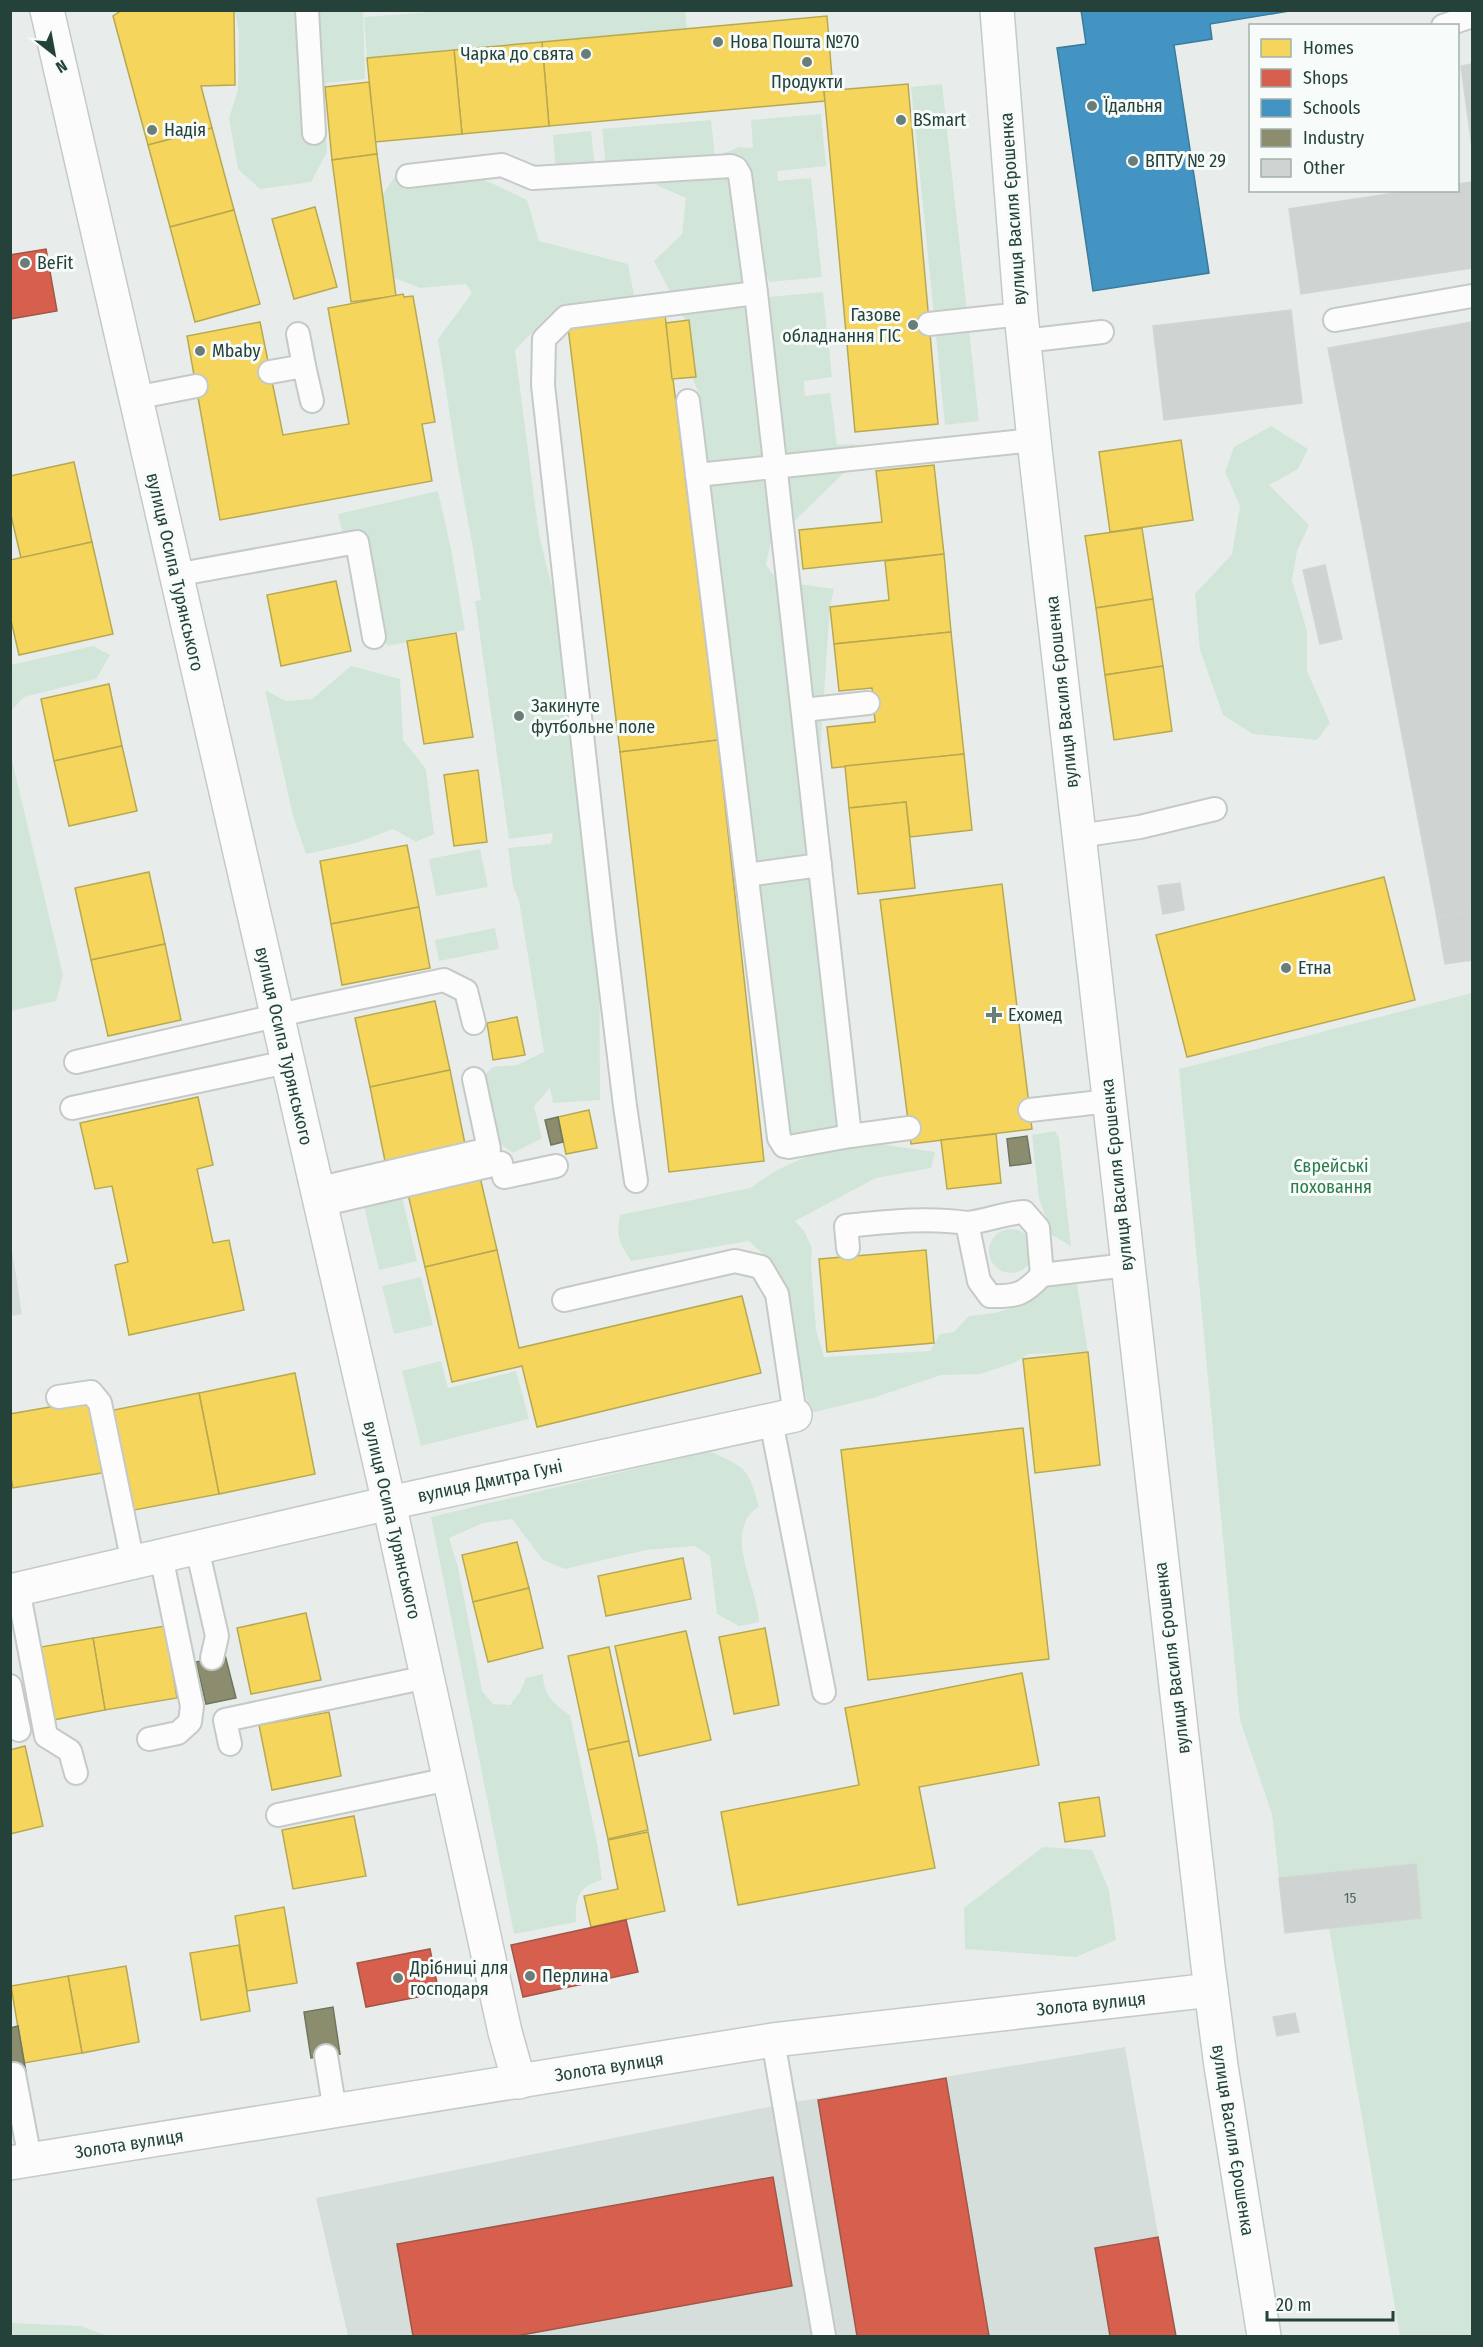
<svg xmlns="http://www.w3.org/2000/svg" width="1483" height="2347" font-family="'Fira Sans Condensed',sans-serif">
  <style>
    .built { fill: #d6dedb }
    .green { fill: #d1e6d8 }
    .homes { fill: #f6d55c; stroke: #b7a952; stroke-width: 1.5 }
    .shops { fill: #d6604d; stroke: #a15747; stroke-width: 1.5 }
    .schools { fill: #4393c3; stroke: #3a7b9a; stroke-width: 1.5 }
    .industry { fill: #8c8c6e; stroke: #6d765e; stroke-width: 1.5 }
    .building { fill: #cfd4d2; stroke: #d1d6d4; stroke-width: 1.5 }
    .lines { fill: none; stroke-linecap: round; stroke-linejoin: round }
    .service-casing { stroke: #c5cac8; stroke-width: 26 }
    .minor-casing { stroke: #c5cac8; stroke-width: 36 }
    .tertiary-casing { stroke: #c5cac8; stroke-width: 36 }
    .secondary-casing { stroke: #c3cbc8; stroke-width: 36 }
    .service { stroke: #fcfcfc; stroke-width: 22 }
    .minor { stroke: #fcfcfc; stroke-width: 33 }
    .tertiary { stroke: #fcfcfc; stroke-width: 33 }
    .secondary { stroke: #fcfcfc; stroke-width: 33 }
    .poi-dot { fill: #697e78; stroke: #f7fbf9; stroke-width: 2 }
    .labels { text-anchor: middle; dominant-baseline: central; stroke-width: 6; stroke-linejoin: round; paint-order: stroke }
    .number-label { font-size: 15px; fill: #506761 }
    .poi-label { font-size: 18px; fill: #24423a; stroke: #f7fbf9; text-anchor: start }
    .street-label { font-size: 18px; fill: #24423a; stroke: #f7fbf9 }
    .park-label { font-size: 18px; fill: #2d7a4b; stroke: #f7fbf9 }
  </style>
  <rect width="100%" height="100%" fill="#e8edeb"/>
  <!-- built -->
  <g class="built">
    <path d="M10,1237L22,1314L11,1316H10Z"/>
    <path d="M1125,2047L1176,2336H348L316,2198L783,2104Z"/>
  </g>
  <!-- green -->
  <g class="green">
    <path d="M235,11H363L365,79L326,83L324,98L327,152L311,182L260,189L238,169L229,118L238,90L239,33Z"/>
    <path d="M444,11H685L687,29L367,58L364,17Z"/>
    <path d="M942,84L979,421L945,425L911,87Z"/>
    <path d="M821,114L826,166L777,171L778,181L811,178L822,277L769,282L768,277L750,288L747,298L768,302V297L823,292L832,377L804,381L805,396L830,393L837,445L855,444L853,464L770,545L766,565L778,581L834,589L830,607L818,783L850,1136L789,1147L699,456L701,399L679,345L688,326L654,261L682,234L686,198L656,185L677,173L606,169L602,129L711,120L715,157L739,147L753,148L751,120Z"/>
    <path d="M591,131L595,169L556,173L553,135Z"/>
    <path d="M449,163L527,200L539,241L628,264L634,295L551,313L515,350L539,535L576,683L599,885L600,1100L553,1103L550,1088L534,1106L542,1138L513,1153L492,1138L482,1079L492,1067L517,1065L544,1052L519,901L513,886L508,848L551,844L553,833L509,839L475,601L481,600L473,548L458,468L438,339L472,293L466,284L420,288L387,275L370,213L398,172Z"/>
    <path d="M1271,426L1308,449L1298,469L1269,485L1309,525L1297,551L1292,580L1307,631V671L1330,723L1317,740L1253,734L1223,715L1200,650L1195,594L1232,554L1240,506L1225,472L1234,447Z"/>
    <path d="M438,491L451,549L465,630L388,646L360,604L338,514Z"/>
    <path d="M93,646L110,655L96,679L24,697L11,711V665Z"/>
    <path d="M351,666L400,679L403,740L426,769L434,834L416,842L393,829L356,843L306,854L293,816L265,690L286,701L312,699Z"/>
    <path d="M11,756L63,975L56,1001L11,1011Z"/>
    <path d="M480,849L488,887L436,896L429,859Z"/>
    <path d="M495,928L499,949L439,961L435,940Z"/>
    <path d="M1472,993V2336H1400L1329,1928L1421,1918L1416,1864L1279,1878L1272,1814L1240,1720L1179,1069Z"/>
    <path d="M1055,1131L1059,1138L1071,1246L1052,1235L1039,1198L1032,1135Z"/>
    <path d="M873,1143L935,1152L931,1168L876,1178L795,1221L804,1231L812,1248L811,1264L816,1330L824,1357L930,1351L940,1334L954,1332L969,1316L995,1313L1021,1305L1051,1286L1077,1284L1088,1352L1029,1354L1014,1363L980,1374L941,1375L873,1398L810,1413L779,1277L764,1255L749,1241L631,1261C619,1242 616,1237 620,1215L750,1188L777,1170L821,1150Z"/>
    <path d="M402,1197L417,1261L379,1270L364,1206Z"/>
    <circle cx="1011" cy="1251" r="22"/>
    <path d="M421,1277L433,1325L394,1334L382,1286Z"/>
    <path d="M441,1361L448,1388L516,1371L529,1419L421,1446L402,1371Z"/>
    <path d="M710,1451C747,1469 747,1466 759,1506C755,1510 748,1515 746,1520C732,1549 758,1591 759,1622L739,1626L717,1614L710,1556L695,1546L646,1550L565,1569L543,1560L512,1519L483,1523L449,1538L458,1567L482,1691L493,1704L510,1705L520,1692L526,1678L543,1674C543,1694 554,1705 570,1715L598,1848L602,1880C577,1887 575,1899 576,1922L514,1934L431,1517Z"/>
    <path d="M1043,1847L1092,1850L1109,1890L1116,1940L1076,1957L965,1949L964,1908Z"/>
    <path d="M11,2323L81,2326L108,2336H11Z"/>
  </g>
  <!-- homes -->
  <g class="homes">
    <path d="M122,10H234L235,85L201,86L212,128L148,145L113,16Z"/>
    <path d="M827,16L833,90L824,91L825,101L549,126L542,42Z"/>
    <path d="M542,42L549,126L462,134L454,50Z"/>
    <path d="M454,50L462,134L375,142L367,58Z"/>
    <path d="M369,82L377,154L332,160L325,87Z"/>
    <path d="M908,84L938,424L855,432L824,91Z"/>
    <path d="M212,128L234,210L170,227L148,145Z"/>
    <path d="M377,154L396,296L351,302L332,160Z"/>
    <path d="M315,207L337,287L294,299L272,219Z"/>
    <path d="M234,210L260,304L195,322L170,227Z"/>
    <path d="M403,294L404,297L413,296L435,422L422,424L432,481L220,520L187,336L260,322L283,435L349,424L328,308Z"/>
    <path d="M665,315L718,740L620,752L568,327Z"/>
    <path d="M689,320L696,377L672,379L666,323Z"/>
    <path d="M1181,440L1193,520L1110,532L1099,452Z"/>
    <path d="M74,462L92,542L21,558L10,511V476Z"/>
    <path d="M934,465L944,554L803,569L799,530L882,522L876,471Z"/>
    <path d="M1142,528L1153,599L1096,608L1085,536Z"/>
    <path d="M92,542L113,634L19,655L10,616V560Z"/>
    <path d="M944,554L951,632L834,644L830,607L889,600L885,561Z"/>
    <path d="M336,581L351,651L281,666L267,595Z"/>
    <path d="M1153,599L1163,666L1105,675L1096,608Z"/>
    <path d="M951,632L964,754L832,768L827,727L875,722L872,688L839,691L834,644Z"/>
    <path d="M456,633L473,737L424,744L407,641Z"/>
    <path d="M1163,666L1172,731L1114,740L1105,675Z"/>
    <path d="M109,684L122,746L54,761L41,699Z"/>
    <path d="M718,740L764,1161L669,1172L620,752Z"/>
    <path d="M122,746L137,811L69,826L54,761Z"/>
    <path d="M964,754L972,830L910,837L906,802L849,808L845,766Z"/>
    <path d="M478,770L487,842L454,846L444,775Z"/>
    <path d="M906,802L915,888L858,894L849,808Z"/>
    <path d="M407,845L419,907L331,924L320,861Z"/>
    <path d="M149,872L165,944L91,960L75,888Z"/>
    <path d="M1384,877L1415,1000L1187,1057L1156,935Z"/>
    <path d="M1002,884L1032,1129L911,1144L880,900Z"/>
    <path d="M419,907L430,968L342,985L331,924Z"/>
    <path d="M165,944L181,1020L108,1036L91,960Z"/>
    <path d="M435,1001L450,1070L370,1087L355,1018Z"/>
    <path d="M517,1017L525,1055L493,1060L487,1023Z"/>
    <path d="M450,1070L465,1144L385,1161L370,1087Z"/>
    <path d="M198,1097L213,1165L197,1169L213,1243L229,1240L244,1310L129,1335L115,1265L128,1262L112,1186L95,1189L80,1123Z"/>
    <path d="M589,1110L597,1148L566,1154L558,1117Z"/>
    <path d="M996,1134L1001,1183L947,1189L941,1140Z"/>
    <path d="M480,1177L497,1250L425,1267L408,1194Z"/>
    <path d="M497,1250L519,1348L742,1296L761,1373L537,1427L522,1366L452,1382L425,1267Z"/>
    <path d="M926,1250L934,1343L827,1352L819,1259Z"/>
    <path d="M1088,1352L1100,1465L1035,1473L1023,1359Z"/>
    <path d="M295,1373L315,1474L219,1494L199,1393Z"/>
    <path d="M199,1393L219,1494L129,1511L109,1411Z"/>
    <path d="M90,1400L102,1473L13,1488L10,1473V1414Z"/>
    <path d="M1023,1428L1049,1659L868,1680L841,1450Z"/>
    <path d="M517,1542L529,1588L473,1602L462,1555Z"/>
    <path d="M683,1558L691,1599L606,1616L598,1576Z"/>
    <path d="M529,1588L543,1648L488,1662L473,1602Z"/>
    <path d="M306,1613L321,1680L251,1694L237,1628Z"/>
    <path d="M165,1626L177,1698L105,1710L93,1638Z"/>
    <path d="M765,1628L779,1705L734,1714L719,1637Z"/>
    <path d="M686,1631L711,1740L639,1756L615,1646Z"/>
    <path d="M93,1638L105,1710L48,1721L35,1648Z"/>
    <path d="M609,1647L629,1741L588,1750L568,1656Z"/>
    <path d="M1022,1673L1039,1765L919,1787L935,1868L738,1905L721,1812L859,1785L845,1708Z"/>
    <path d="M329,1712L341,1776L272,1790L259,1725Z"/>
    <path d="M629,1741L648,1830L608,1839L588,1750Z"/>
    <path d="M25,1746L43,1826L10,1834V1750Z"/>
    <path d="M1099,1797L1105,1836L1065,1842L1059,1803Z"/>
    <path d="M354,1816L366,1876L293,1889L282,1830Z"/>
    <path d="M648,1832L665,1911L591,1927L584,1896L618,1889L608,1840Z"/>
    <path d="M284,1907L297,1983L247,1991L235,1916Z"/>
    <path d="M239,1945L250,2011L201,2020L190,1953Z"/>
    <path d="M126,1966L139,2042L82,2053L68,1976Z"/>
    <path d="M68,1976L82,2053L24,2063L11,1986Z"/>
  </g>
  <!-- shops -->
  <g class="shops">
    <path d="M46,249L57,311L10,319V255Z"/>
    <path d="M626,1920L638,1972L523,1997L511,1945Z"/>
    <path d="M430,1949L439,1993L366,2007L357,1963Z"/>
    <path d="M946,2078L989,2336H857L818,2100Z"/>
    <path d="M773,2177L792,2286L516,2336H413L397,2244Z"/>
    <path d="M1158,2237L1176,2336H1110L1095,2248Z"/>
  </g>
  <!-- schools -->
  <path class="schools" d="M1081,10H1295L1210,24L1212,39L1174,45L1209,273L1093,291L1057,48L1086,44Z"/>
  <!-- industry -->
  <g class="industry">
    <path d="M558,1117L563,1142L551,1145L545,1120Z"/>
    <path d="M1027,1136L1031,1163L1010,1166L1007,1139Z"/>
    <path d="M225,1655L236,1698L206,1704L196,1662Z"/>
    <path d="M333,2007L340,2054L311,2058L304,2012Z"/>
    <path d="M18,2026L26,2072L10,2074V2028Z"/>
  </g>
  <!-- building -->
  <g class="building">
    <path d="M1472,64V147L1461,66Z"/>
    <path d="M1472,182V268L1301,294L1289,209L1415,190H1458V184Z"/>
    <path d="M1291,310L1302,403L1164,420L1153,326Z"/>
    <path d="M1472,322V911L1437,918L1328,348Z"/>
    <path d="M1325,565L1342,639L1320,644L1303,570Z"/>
    <path d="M1180,883L1184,910L1163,914L1158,886Z"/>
    <path d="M1472,911V960L1445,964L1437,918Z"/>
    <path d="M1416,1864L1421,1918L1285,1933L1279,1878Z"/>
    <path d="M1295,2013L1299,2032L1277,2036L1273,2017Z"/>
  </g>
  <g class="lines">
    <!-- service casing -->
    <g class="service-casing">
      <g id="service">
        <path d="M307,10L314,133"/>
        <path d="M1443,26L1472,16"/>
        <path d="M408,176L502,165L533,178L731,166L736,168L740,175L756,293L850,1136L909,1128"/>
        <path d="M1335,320L1472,296"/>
        <path d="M929,324L1021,314"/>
        <path d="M1024,341L1102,332"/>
        <path d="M304,366L312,401"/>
        <path d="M270,372L304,366L298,334"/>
        <path d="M135,398L196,386"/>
        <path d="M688,401L779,1138L784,1146L789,1147L850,1136"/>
        <path d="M697,475L1034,440"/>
        <path d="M175,575L357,542L374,637"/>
        <path d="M803,710L868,703"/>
        <path d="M1079,836L1140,827L1215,809"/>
        <path d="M747,875L820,865"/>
        <path d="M76,1062L306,1009L444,980L466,991L474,1023"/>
        <path d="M72,1108L287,1062"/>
        <path d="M1030,1110L1109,1101"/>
        <path d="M636,1181L625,1106L604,932L543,385L544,339L566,317L756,293"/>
        <path d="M316,1189L489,1149L474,1079"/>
        <path d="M320,1205L501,1163L504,1177L556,1166"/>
        <path d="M967,1223C987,1221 1004,1213 1024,1212L1038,1228L1042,1275"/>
        <path d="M848,1248L846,1226C886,1222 926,1217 967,1223L979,1281L990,1296C1017,1297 1024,1294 1042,1275L1127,1265"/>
        <path d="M564,1300L735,1261L761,1267L777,1294L795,1415"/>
        <path d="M58,1397L91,1392L100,1403L133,1563"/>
        <path d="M771,1421L824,1692"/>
        <path d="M197,1548L217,1636L212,1658"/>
        <path d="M18,1589L46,1736L70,1751L76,1773"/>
        <path d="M10,1686L19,1730"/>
        <path d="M149,1739L178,1733L190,1722L192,1706L161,1556"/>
        <path d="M230,1744L225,1720L427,1677"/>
        <path d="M278,1815L449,1779"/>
        <path d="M773,2040L824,2336"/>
        <path d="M326,2056L335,2111"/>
        <path d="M14,2074L30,2159"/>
      </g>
    </g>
    <!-- minor casing -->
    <g class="minor-casing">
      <g id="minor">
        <path d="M47,10L389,1503L505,2032L519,2082"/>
        <path d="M10,1591L389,1503L795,1415"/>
      </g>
    </g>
    <!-- tertiary casing -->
    <g class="tertiary-casing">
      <path id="tertiary" d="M10,2163L773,2040L1211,1990"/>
    </g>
    <!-- secondary casing -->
    <g class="secondary-casing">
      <path id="secondary" d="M997,10L1021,314L1034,440L1208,1966L1221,2066L1264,2336"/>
    </g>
    <!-- service -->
    <use href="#service" class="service"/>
    <!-- minor -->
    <use href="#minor" class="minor"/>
    <!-- tertiary -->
    <use href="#tertiary" class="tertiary"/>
    <!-- secondary -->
    <use href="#secondary" class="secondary"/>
  </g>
  <!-- markers -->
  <g class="poi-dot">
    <circle cx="718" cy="42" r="6"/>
    <circle cx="586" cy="54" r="6"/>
    <circle cx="807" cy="62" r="6"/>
    <circle cx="1092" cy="106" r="6"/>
    <circle cx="901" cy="120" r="6"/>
    <circle cx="152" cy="130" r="6"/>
    <circle cx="1133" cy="161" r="6"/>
    <circle cx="25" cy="263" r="6"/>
    <circle cx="913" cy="325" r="6"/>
    <circle cx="200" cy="351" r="6"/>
    <circle cx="519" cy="716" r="6"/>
    <circle cx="1286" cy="968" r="6"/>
    <path d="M991 1006h6v6h6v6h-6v6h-6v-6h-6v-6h6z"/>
    <circle cx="530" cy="1976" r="6"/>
    <circle cx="398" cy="1978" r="6"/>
  </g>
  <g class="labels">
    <!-- number labels -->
    <g class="number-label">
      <text x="1350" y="1898">15</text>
    </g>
    <!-- poi labels -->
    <g class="poi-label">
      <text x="730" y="42">Нова Пошта №70</text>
      <text x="574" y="54" text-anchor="end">Чарка до свята</text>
      <text x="807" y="82" text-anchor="middle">Продукти</text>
      <text x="1104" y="106">Їдальня</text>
      <text x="913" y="120">BSmart</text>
      <text x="164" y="130">Надія</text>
      <text x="1145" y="161">ВПТУ № 29</text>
      <text x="37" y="263">BeFit</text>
      <text x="901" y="315" text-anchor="end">Газове<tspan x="901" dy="21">обладнання ГІС</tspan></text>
      <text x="212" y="351">Mbaby</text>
      <text x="531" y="706">Закинуте<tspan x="531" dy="21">футбольне поле</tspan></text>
      <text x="1298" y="968">Етна</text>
      <text x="1008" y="1015">Ехомед</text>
      <text x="410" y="1968">Дрібниці для<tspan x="410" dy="21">господаря</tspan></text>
      <text x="542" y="1976">Перлина</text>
    </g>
    <!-- street labels -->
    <g class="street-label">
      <text transform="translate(1013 209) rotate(-94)">вулиця Василя Єрошенка</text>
      <text transform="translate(175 572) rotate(77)">вулиця Осипа Турянського</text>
      <text transform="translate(1062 692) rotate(-96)">вулиця Василя Єрошенка</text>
      <text transform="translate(284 1046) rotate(77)">вулиця Осипа Турянського</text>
      <text transform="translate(1117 1175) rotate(-96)">вулиця Василя Єрошенка</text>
      <text transform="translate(490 1481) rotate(-12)">вулиця Дмитра Гуні</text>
      <text transform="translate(392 1520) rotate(77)">вулиця Осипа Турянського</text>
      <text transform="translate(1172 1658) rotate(-97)">вулиця Василя Єрошенка</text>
      <text transform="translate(1091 2004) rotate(-6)">Золота вулиця</text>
      <text transform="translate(609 2067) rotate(-9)">Золота вулиця</text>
      <text transform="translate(1233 2140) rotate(81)">вулиця Василя Єрошенка</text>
      <text transform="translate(129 2144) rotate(-9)">Золота вулиця</text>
    </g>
    <!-- park labels -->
    <g class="park-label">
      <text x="1331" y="1166">Єврейські<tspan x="1331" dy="21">поховання</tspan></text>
    </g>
  </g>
  <!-- border -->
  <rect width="1483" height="2347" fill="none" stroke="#24423a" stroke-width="24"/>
  <!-- legend -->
  <rect x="1249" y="24" width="210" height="168" fill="#f7fbf9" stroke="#a3b1ad" stroke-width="1.5"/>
  <rect x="1261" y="39" width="30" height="18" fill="#f6d55c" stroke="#a3b1ad" stroke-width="1.5"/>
  <text x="1303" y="54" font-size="18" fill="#24423a">Homes</text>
  <rect x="1261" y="69" width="30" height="18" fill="#d6604d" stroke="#a3b1ad" stroke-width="1.5"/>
  <text x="1303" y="84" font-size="18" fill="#24423a">Shops</text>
  <rect x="1261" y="99" width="30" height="18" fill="#4393c3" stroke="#a3b1ad" stroke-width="1.5"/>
  <text x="1303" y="114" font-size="18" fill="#24423a">Schools</text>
  <rect x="1261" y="129" width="30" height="18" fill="#8c8c6e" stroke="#a3b1ad" stroke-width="1.5"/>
  <text x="1303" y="144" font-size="18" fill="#24423a">Industry</text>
  <rect x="1261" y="159" width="30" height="18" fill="#cfd4d2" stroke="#a3b1ad" stroke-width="1.5"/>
  <text x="1303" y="174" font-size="18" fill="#24423a">Other</text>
  <!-- north arrow -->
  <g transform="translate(54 54) rotate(149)" stroke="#f7fbf9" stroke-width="4.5" paint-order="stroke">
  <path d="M0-4.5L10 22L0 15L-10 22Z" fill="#24423a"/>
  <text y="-9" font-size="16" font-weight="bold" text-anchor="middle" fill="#24423a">N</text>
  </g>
  <!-- scale -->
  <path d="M1267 2311v9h126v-9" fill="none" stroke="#24423a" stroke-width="3"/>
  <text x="1276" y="2311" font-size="18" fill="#24423a" stroke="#f7fbf9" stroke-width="4.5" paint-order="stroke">20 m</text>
</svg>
